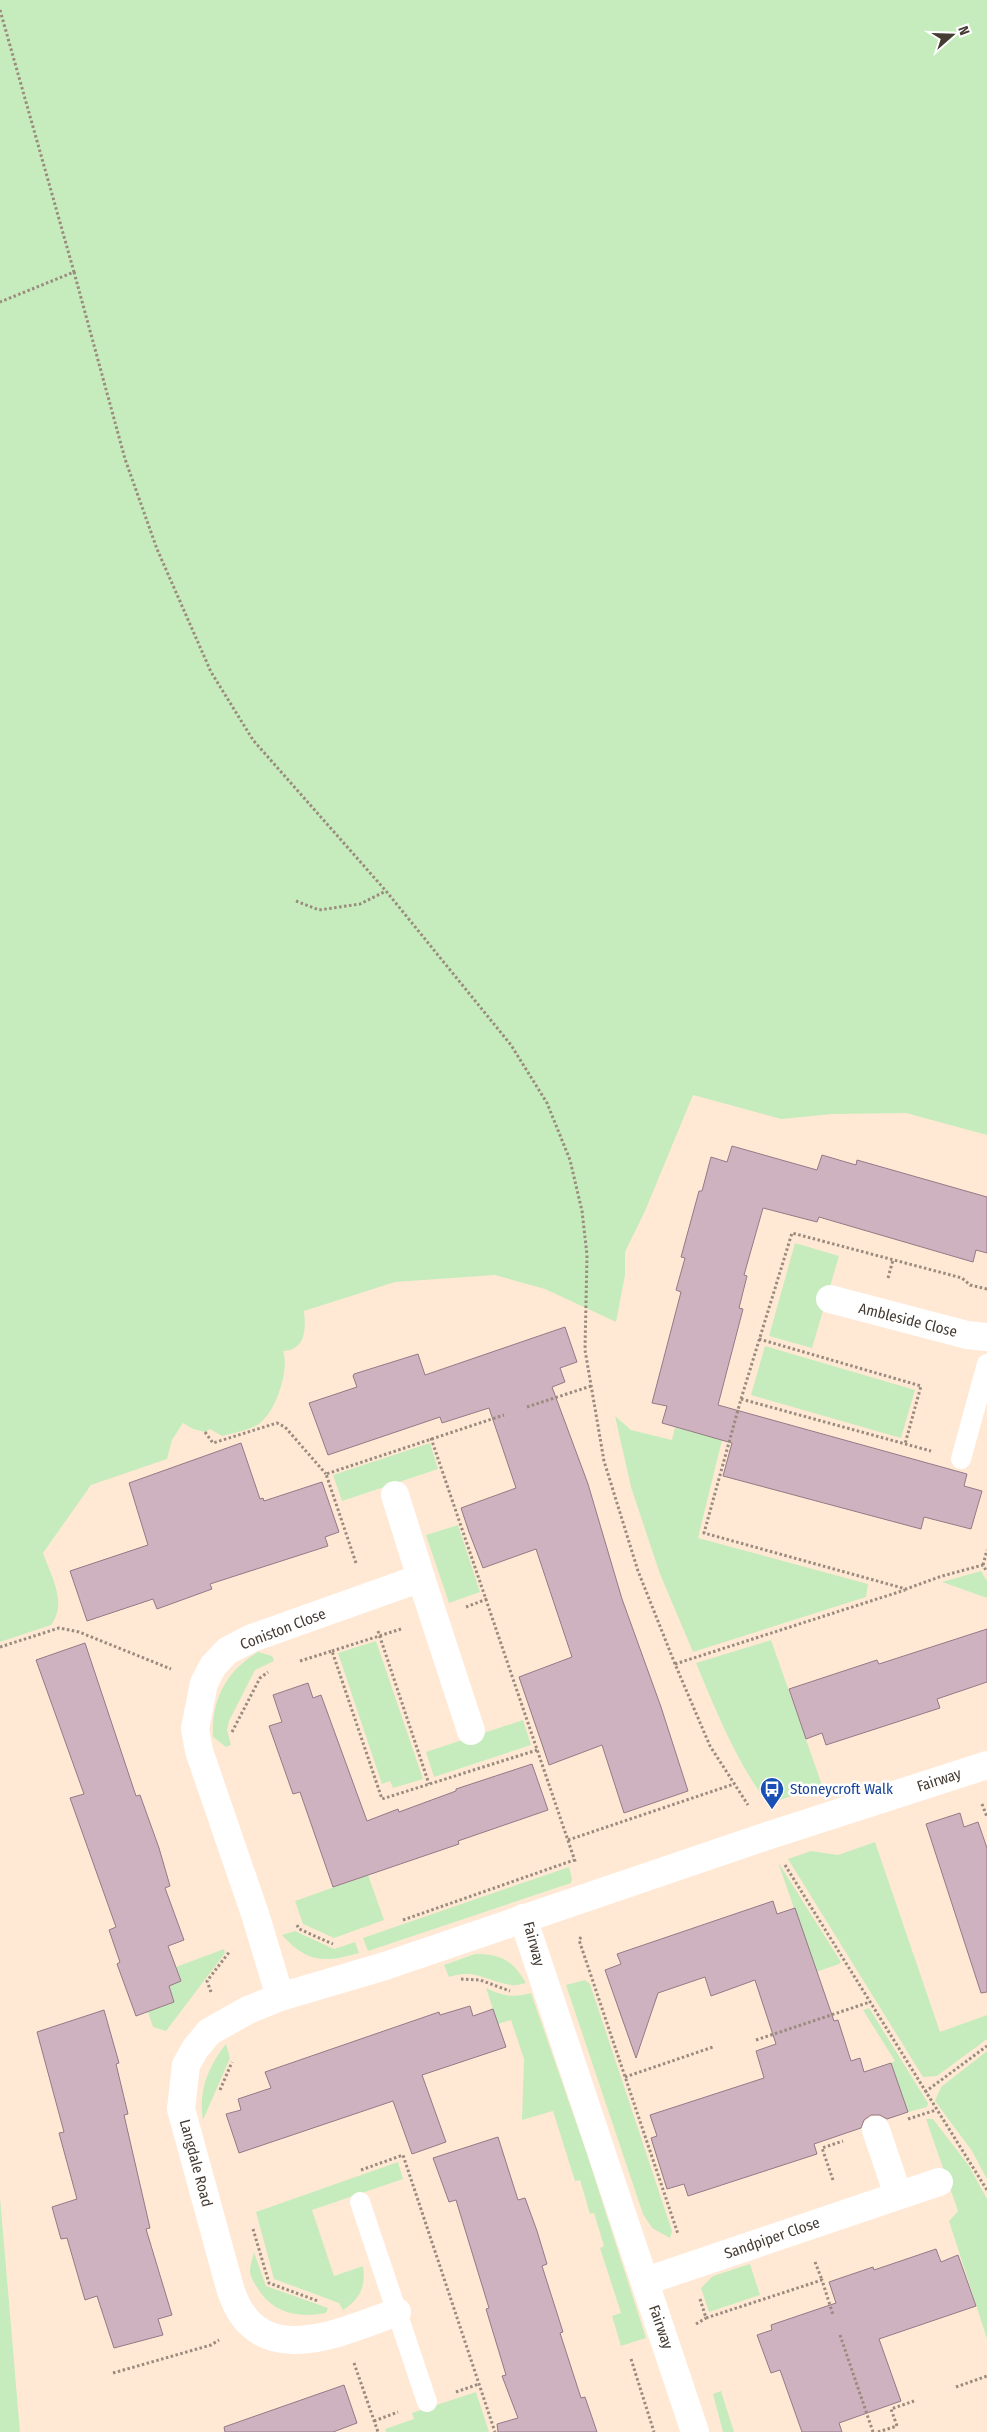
<svg xmlns="http://www.w3.org/2000/svg" width="987" height="2432" font-family="'Fira Sans Condensed',sans-serif">
  <style>
    .green { fill: #c6ecbd }
    .building { fill: #ceb2c0; stroke: #947a87 }
    .lines { fill: none; stroke-linecap: round; stroke-linejoin: round }
    .path { stroke: #9a8b7e; stroke-width: 3; stroke-dasharray: 2.5 2.5; stroke-linecap: butt }
    .service { stroke: #fff; stroke-width: 20 }
    .minor { stroke: #fff; stroke-width: 28 }
    .tertiary { stroke: #fff; stroke-width: 28 }
    .labels { text-anchor: middle; dominant-baseline: central; stroke-width: 5; stroke-linejoin: round; paint-order: stroke }
    .street-label { font-size: 15px; fill: #443b33; stroke: #fff }
    .transit-label { font-size: 15px; fill: #164399; stroke: #fff; text-anchor: start }
  </style>
  <rect width="100%" height="100%" fill="#ffe9d5"/>
  <!-- green -->
  <g class="green">
    <path d="M0,0H987V1135L906,1113L833,1114L781,1119L693,1095L645,1211L625,1252V1275L616,1322L545,1289L495,1275L395,1282L304,1311C306,1329 306,1350 283,1351C290,1369 276,1412 259,1424C249,1430 233,1433 222,1436L210,1429L205,1432L193,1429L183,1423L172,1440L167,1459L91,1485L43,1553C51,1576 68,1603 51,1625L0,1642Z"/>
    <path d="M795,1243L839,1256L812,1348L769,1336Z"/>
    <path d="M765,1346L915,1390L901,1438L751,1395Z"/>
    <path d="M615,1416L631,1430L672,1440L675,1427L722,1440L698,1538L868,1584L866,1597L693,1652L660,1574L631,1487Z"/>
    <path d="M430,1443L438,1469L342,1501L333,1475Z"/>
    <path d="M458,1525L480,1592L449,1603L426,1535Z"/>
    <path d="M981,1571L987,1581V1598L942,1582Z"/>
    <path d="M771,1640L822,1785L769,1804C738,1767 715,1708 696,1663Z"/>
    <path d="M376,1641L423,1779L393,1788L390,1781L382,1784L338,1653Z"/>
    <path d="M258,1652L272,1656L274,1661L255,1670L229,1721L227,1730L231,1745L226,1747L213,1737C211,1700 226,1671 258,1652Z"/>
    <path d="M523,1720L531,1745L434,1777L426,1752Z"/>
    <path d="M875,1842L940,2032L987,2015V2039L937,2076L923,2077L788,1859L811,1851L838,1855Z"/>
    <path d="M778,1862L841,1962L839,1964L816,1972Z"/>
    <path d="M569,1867L572,1878L571,1883L368,1951L363,1938Z"/>
    <path d="M368,1875L384,1920L334,1938L303,1924L295,1901Z"/>
    <path d="M295,1931L334,1949L355,1942L359,1953C324,1963 307,1963 282,1935Z"/>
    <path d="M224,1949L225,1953L166,2031L153,2027L148,2012L174,2002L169,1986L181,1981L176,1967Z"/>
    <path d="M475,1954C502,1954 512,1960 526,1983C522,1984 515,1986 511,1985C486,1981 475,1968 449,1977L444,1965Z"/>
    <path d="M585,1980L590,1984L672,2231L670,2238L652,2228L643,2214L566,1985Z"/>
    <path d="M486,1988C503,1996 512,1998 531,1993L587,2154L646,2338L621,2346L612,2316L621,2313L600,2248L604,2246L594,2213L590,2214L580,2180L575,2181L553,2111L522,2120L524,2059L511,2020L498,2024Z"/>
    <path d="M869,2008L928,2103L927,2107L908,2112L891,2063L895,2061L863,2010Z"/>
    <path d="M226,2044L230,2058L203,2120C198,2091 208,2067 226,2044Z"/>
    <path d="M987,2051V2179L972,2151L935,2101L941,2087Z"/>
    <path d="M926,2119H933L969,2166L987,2199V2339L949,2221L958,2211Z"/>
    <path d="M398,2162L403,2179L312,2210L334,2276L363,2266C366,2287 360,2299 343,2310L339,2303L274,2279L256,2212Z"/>
    <path d="M0,2197L20,2432H0Z"/>
    <path d="M254,2252L266,2286L328,2308L326,2313C299,2318 274,2314 258,2289C255,2284 250,2277 250,2271C250,2265 253,2257 254,2252Z"/>
    <path d="M750,2264L760,2295L709,2312L701,2288L713,2276Z"/>
    <path d="M721,2391L734,2432H723L713,2394Z"/>
    <path d="M476,2392L489,2432H386L385,2429L414,2419L412,2413Z"/>
  </g>
  <!-- building -->
  <g class="building">
    <path d="M732,1146L817,1170L822,1155L856,1165L857,1160L987,1197V1253L976,1250L973,1262L819,1217L817,1222L763,1208L744,1275L747,1276L739,1308L743,1309L718,1405L967,1474L964,1486L982,1491L971,1529L924,1517L921,1529L723,1476L732,1443L662,1423L667,1406L652,1403L681,1292L676,1290L685,1258L681,1257L699,1191H702L711,1157L727,1162Z"/>
    <path d="M565,1327L577,1362L560,1368L565,1382L552,1387L588,1484L622,1599L661,1707L688,1791L624,1813L602,1745L549,1765L542,1744L519,1677L572,1657L536,1549L483,1568L469,1532L461,1508L516,1488L489,1408L442,1423L440,1417L328,1455L309,1403L357,1387L353,1376L354,1374L418,1354L425,1375Z"/>
    <path d="M241,1443L260,1499L263,1498L264,1501L322,1482L339,1532L325,1537L328,1546L210,1584L212,1589L157,1609L153,1599L87,1621L70,1571L148,1545L129,1483Z"/>
    <path d="M987,1629V1682L937,1699L940,1708L826,1745L822,1733L806,1739L789,1689L877,1660L879,1664Z"/>
    <path d="M85,1643L136,1796L140,1795L159,1848L170,1886L165,1888L184,1940L168,1946L181,1981L169,1986L174,2002L136,2016L117,1964L120,1962L109,1930L116,1927L70,1798L84,1794L36,1660Z"/>
    <path d="M308,1683L313,1698L321,1695L367,1821L398,1809L399,1812L456,1791V1789L532,1764L548,1810L458,1841L459,1844L333,1887L300,1792L293,1794L269,1726L282,1722L273,1695Z"/>
    <path d="M960,1813L964,1827L978,1822L987,1848V1992L981,1993L926,1824Z"/>
    <path d="M773,1901L777,1914L795,1908L834,2021L838,2020L851,2061L860,2058L864,2072L891,2063L908,2112L887,2119L880,2115H871L864,2120L861,2128L814,2144L817,2154L688,2196L684,2184L667,2189L651,2138L657,2136L650,2115L764,2078L756,2051L776,2044L755,1980L711,1996L705,1977L658,1993L636,2058L605,1970L621,1964L617,1954Z"/>
    <path d="M470,2006L473,2016L493,2009L506,2047L422,2075L446,2142L412,2154L393,2101L239,2153L226,2114L241,2110L238,2099L271,2088L265,2072L439,2012L440,2015Z"/>
    <path d="M104,2010L119,2063L116,2064L128,2114L124,2115L150,2228L146,2229L172,2315L158,2319L163,2335L114,2348L97,2296L85,2300L67,2238L61,2239L52,2207L77,2199L59,2133L64,2132L37,2032Z"/>
    <path d="M498,2137L518,2200L525,2198L537,2231L547,2264L542,2266L563,2332L560,2333L581,2398L585,2397L597,2432H498L497,2424L518,2418L502,2376L506,2375L486,2309L489,2308L456,2200L449,2202L433,2158Z"/>
    <path d="M936,2249L941,2262L958,2255L976,2306L879,2339L901,2401L839,2423L842,2432H802L780,2370L771,2373L757,2335L772,2330L771,2325L836,2303L829,2282L873,2267L874,2270Z"/>
    <path d="M344,2385L357,2423L333,2432H225L224,2427Z"/>
  </g>
  <g class="lines">
    <!-- path -->
    <g class="path">
      <path d="M0,10L74,272L0,302"/>
      <path d="M74,272L125,459L157,549L211,672L253,740L386,891L511,1045L547,1103L570,1160L582,1211L587,1255L585,1350L604,1461L638,1571L675,1664L710,1746L748,1805"/>
      <path d="M296,901L319,910L360,904L386,891"/>
      <path d="M888,1278L893,1260"/>
      <path d="M987,1289L970,1285L962,1278L792,1233L741,1399L704,1533L906,1589L942,1576L983,1565L987,1572"/>
      <path d="M759,1339L921,1386L905,1444"/>
      <path d="M741,1399L931,1451"/>
      <path d="M527,1407L591,1386"/>
      <path d="M205,1432L213,1443L277,1423L285,1427L326,1474"/>
      <path d="M431,1438L576,1864"/>
      <path d="M356,1563L326,1474L504,1415"/>
      <path d="M983,1565L987,1550"/>
      <path d="M466,1607L487,1599"/>
      <path d="M378,1631L429,1784"/>
      <path d="M0,1647L59,1628L79,1632L171,1669"/>
      <path d="M332,1651L401,1629"/>
      <path d="M300,1661L332,1651L382,1799L537,1750"/>
      <path d="M675,1664L905,1590"/>
      <path d="M232,1732L260,1678L268,1672"/>
      <path d="M982,1804L987,1817"/>
      <path d="M568,1840L734,1784"/>
      <path d="M785,1865L987,2190"/>
      <path d="M403,1920L574,1860"/>
      <path d="M297,1925L299,1929L333,1944"/>
      <path d="M581,1937L579,1940L678,2234"/>
      <path d="M461,1979L480,1980L510,1991"/>
      <path d="M211,1992L207,1981L230,1951"/>
      <path d="M756,2040L870,2002"/>
      <path d="M625,2077L713,2047"/>
      <path d="M220,2090L232,2062"/>
      <path d="M925,2092L987,2046"/>
      <path d="M908,2119L936,2110"/>
      <path d="M361,2170L403,2155L495,2432"/>
      <path d="M833,2180L822,2148L843,2141"/>
      <path d="M253,2229L269,2283L318,2301"/>
      <path d="M815,2262L822,2280"/>
      <path d="M700,2299L706,2318L822,2280L833,2315"/>
      <path d="M696,2324L706,2318"/>
      <path d="M840,2335L873,2432"/>
      <path d="M631,2359L654,2432"/>
      <path d="M354,2363L378,2432"/>
      <path d="M113,2373L211,2345L219,2340"/>
      <path d="M956,2387L987,2376"/>
      <path d="M456,2392L479,2384"/>
      <path d="M374,2421L398,2412"/>
      <path d="M878,2432L897,2426L891,2409L914,2401"/>
    </g>
    <!-- service -->
    <g class="service">
      <path d="M961,1459L987,1364"/>
      <path d="M360,2202L427,2402"/>
    </g>
    <!-- minor -->
    <g class="minor">
      <path d="M830,1299L967,1335L987,1337"/>
      <path d="M395,1495L421,1578"/>
      <path d="M280,1997L256,1917L199,1751L195,1729L204,1683L213,1666L227,1651L252,1638L421,1578L471,1731"/>
      <path d="M876,2130L898,2195"/>
      <path d="M646,2281L939,2182"/>
      <path d="M397,2312C339,2333 256,2373 230,2288L181,2109L186,2065L195,2049L209,2032L248,2010L280,1997L385,1966L767,1836L987,1765"/>
    </g>
    <!-- tertiary -->
    <path class="tertiary" d="M523,1918L695,2432"/>
  </g>
  <!-- icons -->
  <defs>
    <g id="bus-pin" transform="scale(1.25)"><path d="M0 17L-7.5 6A9.5 9.5 0 1 1 7.5 6Z" fill="#1a4fb4" stroke="#fff"/><path d="M-5-6H5V4H4V6H2V4H-2V6H-4V4H-5ZM-3.5-4V0h7V-4ZM-3.5 1.2v1.5H-2V1.2ZM2 1.2v1.5H3.5V1.2Z" fill="#fff"/></g>
  </defs>
  <g fill-rule="evenodd">
    <use href="#bus-pin" x="772" y="1789"/>
  </g>
  <g class="labels">
    <!-- street labels -->
    <g class="street-label">
      <text transform="translate(908 1320) rotate(14)">Ambleside Close</text>
      <text transform="translate(283 1629) rotate(-21)">Coniston Close</text>
      <text transform="translate(939 1780) rotate(-18)">Fairway</text>
      <text transform="translate(534 1944) rotate(75)">Fairway</text>
      <text transform="translate(196 2163) rotate(75)">Langdale Road</text>
      <text transform="translate(772 2238) rotate(-19)">Sandpiper Close</text>
      <text transform="translate(661 2327) rotate(71)">Fairway</text>
    </g>
    <!-- transit labels -->
    <g class="transit-label">
      <text x="790" y="1789">Stoneycroft Walk</text>
    </g>
  </g>
  <!-- north arrow -->
  <g transform="translate(952 35) rotate(70)" stroke="#ffffff" stroke-width="4" paint-order="stroke">
  <path d="M0-4L9 19L0 12L-9 19Z" fill="#443b33"/>
  <text y="-8" font-size="14" font-weight="bold" text-anchor="middle" fill="#443b33">N</text>
  </g>
</svg>
